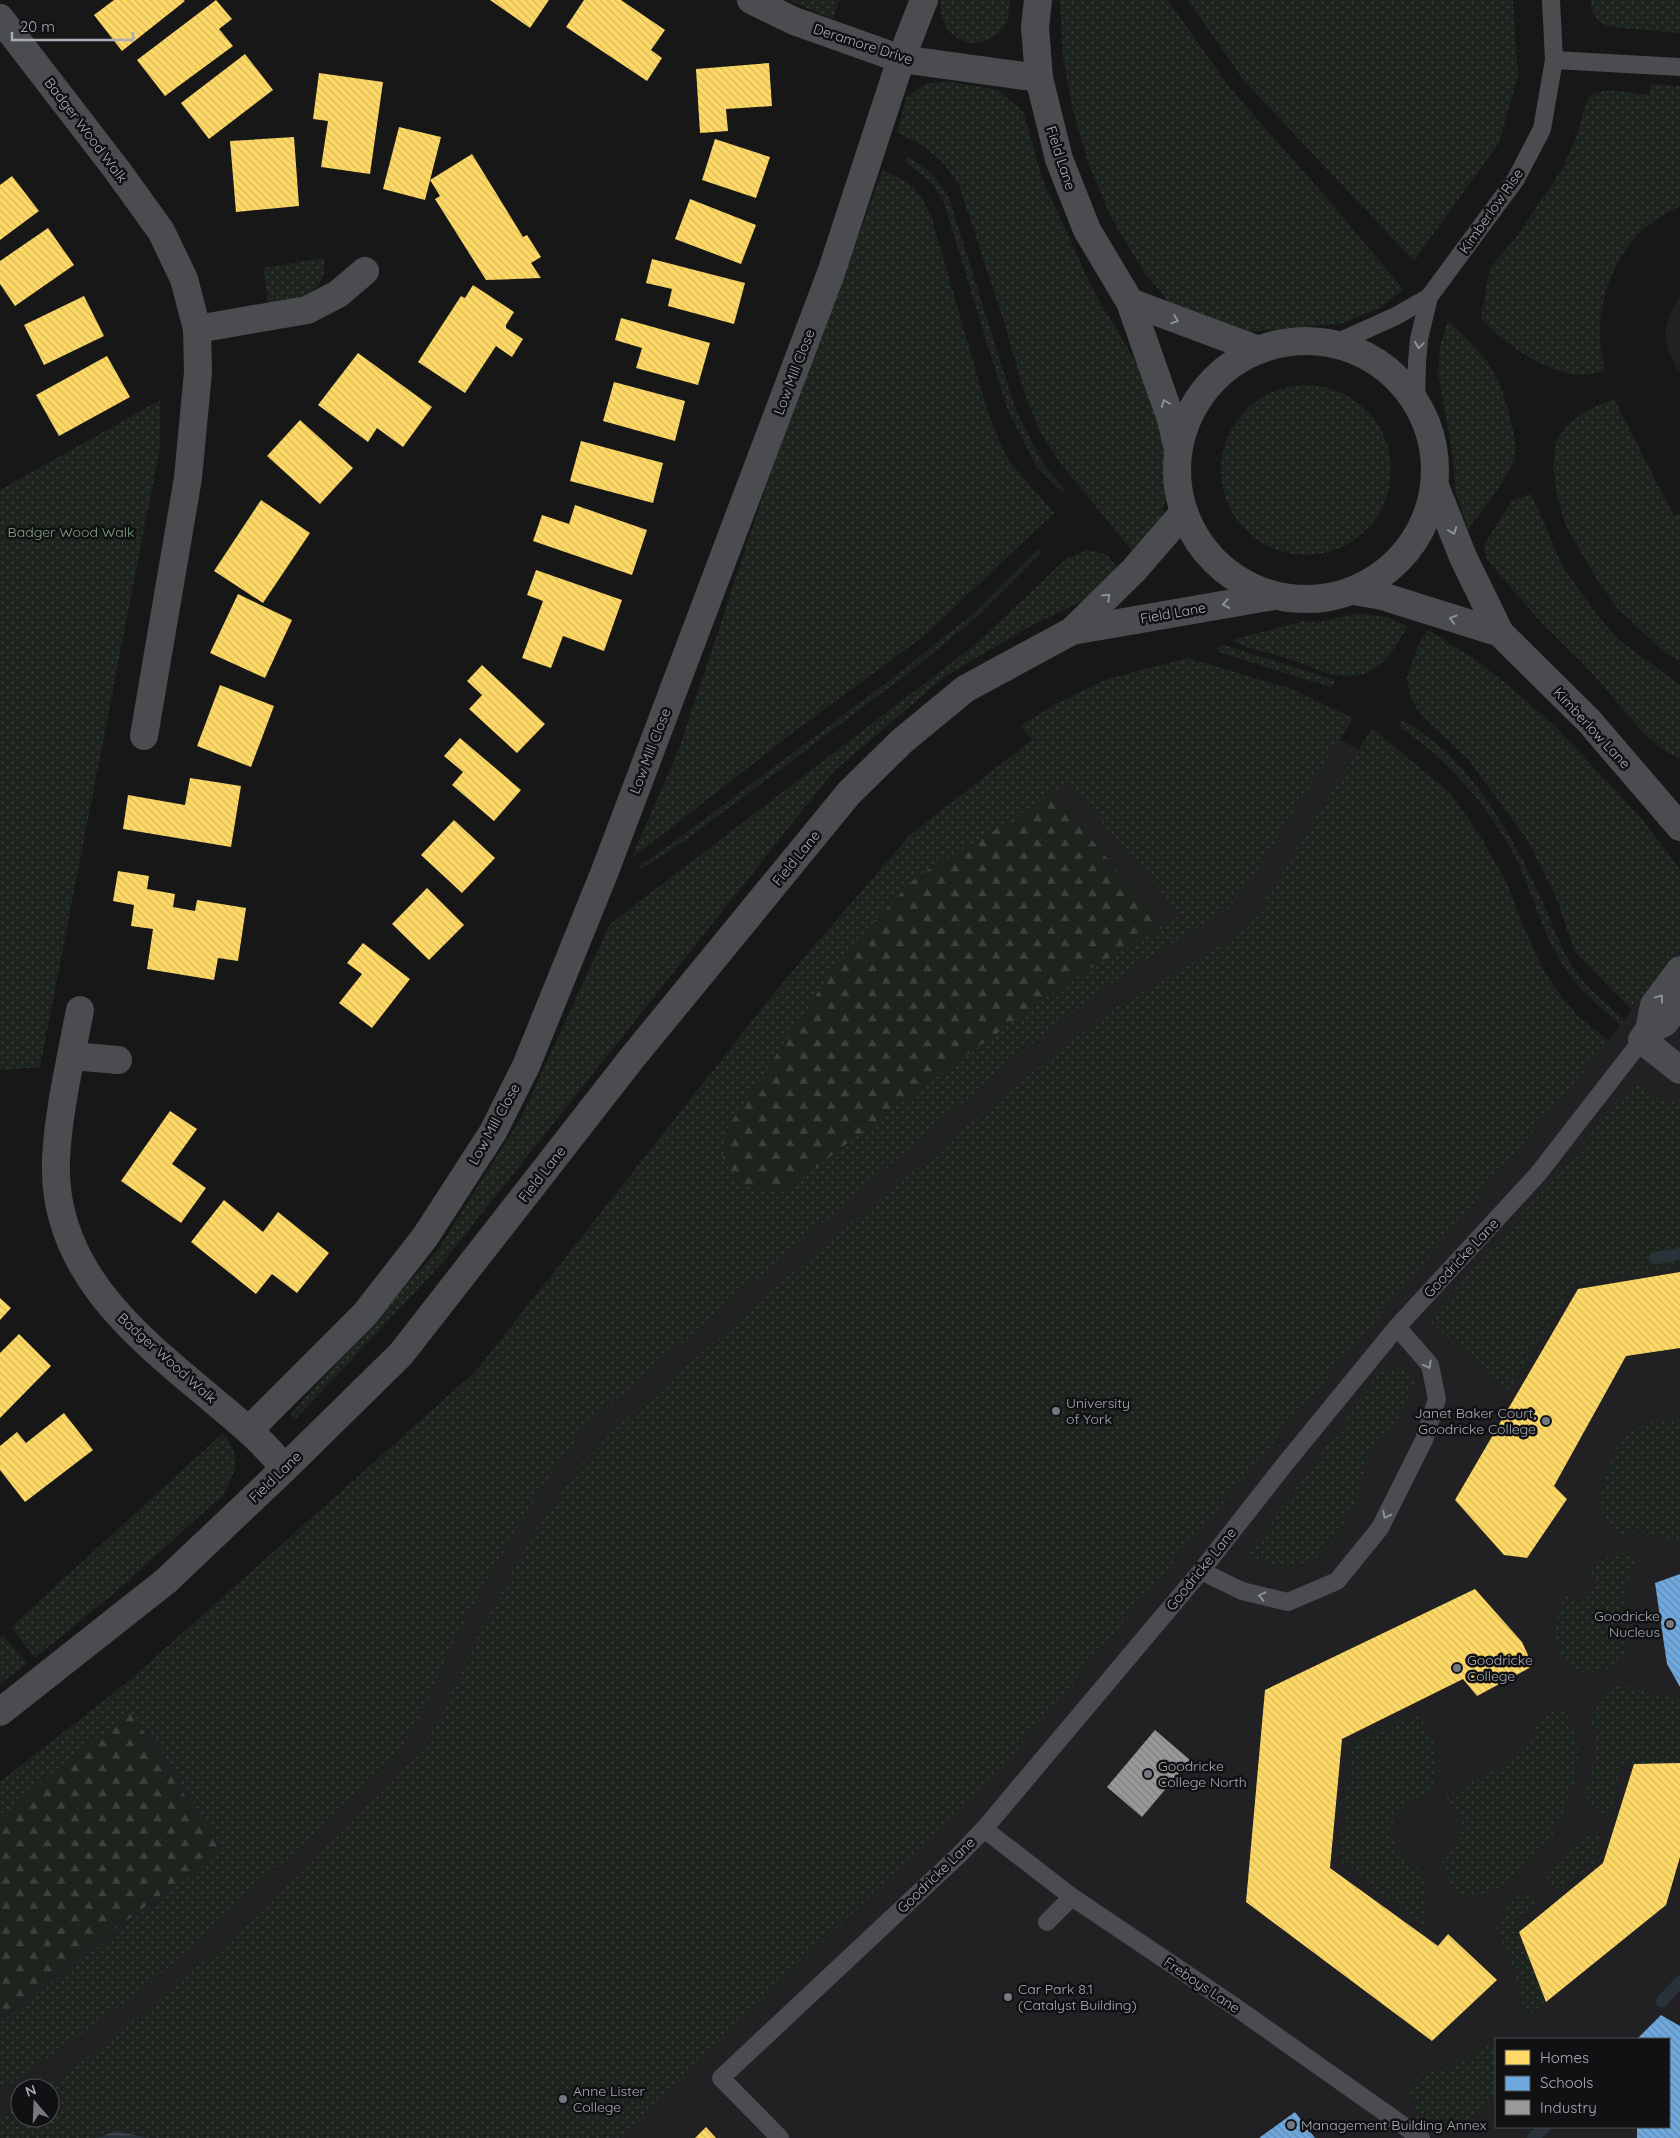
<svg xmlns="http://www.w3.org/2000/svg" width="1680" height="2138" font-family="Quicksand,sans-serif">
  <style>
    .built { fill: #212123; fill-rule: evenodd }
    .green { fill: url(#green-dots); fill-rule: evenodd }
    .forest { fill: url(#forest-firs) }
    .water { fill: url(#water-rules) }
    .homes { fill: url(#homes-back-hatch) }
    .schools { fill: url(#schools-back-hatch) }
    .industry { fill: url(#industry-back-hatch) }
    .lines { fill: none; stroke-linecap: round; stroke-linejoin: round }
    .stream { stroke: #2a3239; stroke-width: 12 }
    .service { stroke: #4b4c50; stroke-width: 18 }
    .minor { stroke: #4b4c50; stroke-width: 28 }
    .tertiary { stroke: #4b4c50; stroke-width: 28 }
    .oneway { stroke: #8c9099 }
    .poi-dot { fill: #757880; stroke: #111113; stroke-width: 2 }
    .labels { text-anchor: middle; dominant-baseline: central; stroke-width: 5; stroke-linejoin: round; paint-order: stroke }
    .street-label { font-size: 14px; fill: #a8adb8; stroke: #111113 }
    .park-label { font-size: 14px; fill: #7fa381; stroke: #111113 }
    .poi-label { font-size: 14px; fill: #a8adb8; stroke: #111113; text-anchor: start }
  </style>
  <defs>
    <pattern id="green-dots" width="8" height="8" patternUnits="userSpaceOnUse" patternTransform="scale(1.25)"><rect width="8" height="8" fill="#1d241e"/><path d="M2 2h.1M6 6h.1" fill="none" stroke="#3b413d" stroke-width="1.8" stroke-linecap="round"/></pattern>
    <pattern id="forest-firs" width="22" height="20" patternUnits="userSpaceOnUse" patternTransform="scale(1.25)"><rect width="22" height="20" fill="#1d241e"/><path d="M5 1l3.5 6h-7zM16 11l3.5 6h-7z" fill="#3b413d"/></pattern>
    <pattern id="water-rules" width="6" height="5" patternUnits="userSpaceOnUse" patternTransform="scale(1.25)"><rect width="6" height="5" fill="#2a3239"/><path d="M0 2.5h6" fill="none" stroke="#464d54"/></pattern>
    <pattern id="homes-back-hatch" width="6" height="6" patternUnits="userSpaceOnUse" patternTransform="scale(1.25)"><rect width="6" height="6" fill="#ffd966"/><path d="M-1 5l2 2M0 0l6 6M5-1l2 2" fill="none" stroke="#d6b85d"/></pattern>
    <pattern id="schools-back-hatch" width="6" height="6" patternUnits="userSpaceOnUse" patternTransform="scale(1.25)"><rect width="6" height="6" fill="#6fa8dc"/><path d="M-1 5l2 2M0 0l6 6M5-1l2 2" fill="none" stroke="#608bb3"/></pattern>
    <pattern id="industry-back-hatch" width="6" height="6" patternUnits="userSpaceOnUse" patternTransform="scale(1.25)"><rect width="6" height="6" fill="#999"/><path d="M-1 5l2 2M0 0l6 6M5-1l2 2" fill="none" stroke="#7f8080"/></pattern>
  </defs>
  <rect width="100%" height="100%" fill="#171717"/>
  <!-- built -->
  <g class="built">
    <path d="M1680,295V371L1678,372L1668,348L1665,331L1671,312Z"/>
    <path d="M1312,724L1390,767L1520,991L1593,1061L1680,945V2138H0V1782L130,1680L476,1371L779,987L910,835L1048,727ZM1496,2039H1669V2127H1496ZM20,2088H50V2118H20Z"/>
  </g>
  <!-- green -->
  <g class="green">
    <path d="M788,0H839L833,19Z"/>
    <path d="M941,0H1010C1009,7 1009,16 1006,23C1005,27 1001,29 999,32C973,58 936,34 941,0Z"/>
    <path d="M1060,0H1168L1230,88L1326,197L1403,289L1380,308L1343,323L1238,333L1208,324L1169,302L1143,271L1112,219L1089,165L1073,111L1063,58Z"/>
    <path d="M1188,0H1513L1518,76L1499,143L1414,261L1244,81Z"/>
    <path d="M1591,0H1680V33L1609,27C1596,21 1591,14 1591,0Z"/>
    <path d="M951,82L998,90L1023,111L1043,181L1095,294L1143,373L1164,443L1165,503L1158,529L1136,556L1058,460L1039,430L1024,392L1004,322L959,185L944,164L924,146L897,133L906,98L927,83Z"/>
    <path d="M1651,84L1680,86V206C1663,215 1645,225 1633,240C1604,275 1592,326 1605,370C1595,374 1582,376 1571,374C1542,369 1499,341 1481,318L1490,268L1517,236L1563,168L1578,133L1584,108L1589,97L1594,93L1608,90L1649,95Z"/>
    <path d="M908,157C929,169 937,178 949,198L1015,408L1042,462L1065,489L1062,492L1037,467L1008,411L944,203L933,184L906,162Z"/>
    <path d="M883,170C911,184 918,187 931,216L986,406L997,436L1009,461L1054,513L924,636L795,731L631,859L679,749L770,475Z"/>
    <path d="M324,258C329,294 296,300 269,306L263,268Z"/>
    <path d="M1448,321C1488,358 1500,371 1512,426C1514,436 1518,449 1514,459C1503,485 1485,507 1468,529L1455,490L1453,457L1438,374L1440,346Z"/>
    <circle cx="1306" cy="470" r="85"/>
    <path d="M1614,399L1674,516L1680,513V661L1665,653L1617,608L1596,578L1566,526L1558,500L1553,467L1556,441L1567,426L1581,414L1596,406Z"/>
    <path d="M160,400V447L40,1067L0,1070V490Z"/>
    <path d="M1531,494L1564,569L1599,617L1618,639L1680,685V758C1652,751 1618,702 1598,680C1581,660 1560,642 1542,623C1523,602 1505,581 1487,559L1483,546L1512,501Z"/>
    <path d="M1038,549L1042,552L978,616L906,675L686,840L641,869L639,866L682,836L902,671L975,612Z"/>
    <path d="M1087,550L1106,554L1121,571L1092,596L1025,629L944,677L833,772L444,1261L295,1420L290,1415L437,1251L521,1118L610,924L976,644L1067,558Z"/>
    <path d="M1359,613L1386,617L1407,626C1391,660 1368,686 1327,673C1312,668 1298,661 1283,657C1267,651 1247,651 1233,640L1303,621L1320,622Z"/>
    <path d="M1428,630L1473,658L1508,685L1555,726L1642,819L1680,869V948L1631,1009L1575,952L1556,897L1526,838L1467,758L1421,715L1410,697L1407,677L1419,644Z"/>
    <path d="M1224,645L1335,680L1332,688L1219,652L1217,648Z"/>
    <path d="M1188,658L1292,689L1353,718L1249,883L1227,909L1131,969L1041,1036L579,1431L573,1446L547,1480L513,1534L451,1646L423,1711L393,1762L148,1986L0,2092V2023L223,1850L145,1724L140,1726L131,1712L0,1815V1782L130,1680L476,1371L779,987L910,835L1032,740L1020,726L1054,705L1107,679ZM1068,782L1181,915L1164,927L1073,978L855,1137L788,1189L783,1046L845,952L916,877L1012,820Z"/>
    <path d="M1402,720C1469,757 1509,829 1540,896C1552,922 1560,948 1576,972C1585,986 1611,1007 1624,1021L1620,1025C1599,1006 1577,988 1562,964C1542,932 1533,894 1516,859C1490,807 1447,759 1399,726Z"/>
    <path d="M1372,728L1451,794L1477,831L1507,883L1520,918L1542,968L1561,996L1579,1017L1609,1041L998,1772L620,2138H147L116,2131L97,2138H0V2118L20,2104V2118H50V2088H44L104,2046L267,1907L410,1763L438,1723L478,1636L529,1541L577,1469L620,1424L792,1273L1056,1052L1113,1009L1201,958L1248,927Z"/>
    <path d="M1636,1082L1652,1096L1680,1103V1267L1575,1284L1507,1393L1429,1320Z"/>
    <path d="M1407,1368L1415,1383L1394,1427L1369,1450L1359,1494L1338,1536L1317,1558L1291,1567L1269,1566L1249,1554L1382,1369Z"/>
    <path d="M1670,1418H1680V1543L1638,1531L1622,1534C1614,1527 1606,1522 1602,1511C1597,1494 1613,1446 1627,1435C1639,1425 1655,1422 1670,1418Z"/>
    <path d="M223,1433C242,1458 237,1470 222,1496L113,1594L35,1658L11,1627Z"/>
    <path d="M1627,1552L1637,1558C1633,1568 1627,1579 1625,1590C1624,1596 1627,1603 1627,1609C1629,1620 1630,1648 1623,1658C1619,1664 1608,1669 1601,1671C1551,1682 1547,1623 1568,1592L1583,1603L1597,1582L1587,1572L1609,1556Z"/>
    <path d="M3,1635L27,1663L0,1684V1637Z"/>
    <path d="M1617,1685L1680,1699V1764H1621L1610,1817L1589,1806L1586,1790L1592,1771L1595,1749L1591,1718L1597,1702L1607,1691Z"/>
    <path d="M1557,1710L1567,1713C1574,1727 1578,1741 1578,1757C1577,1801 1540,1869 1499,1888C1488,1893 1476,1895 1465,1897C1449,1887 1447,1878 1442,1860C1458,1842 1463,1836 1460,1811L1446,1799C1467,1777 1500,1774 1521,1753C1538,1736 1529,1720 1557,1710Z"/>
    <path d="M1417,1714C1439,1742 1440,1761 1430,1794C1382,1805 1379,1848 1421,1870C1428,1889 1427,1906 1424,1926L1340,1861L1351,1745Z"/>
    <path d="M1587,1833L1600,1837L1594,1863L1557,1892L1546,1882C1550,1867 1558,1867 1565,1856C1573,1844 1573,1839 1587,1833Z"/>
    <path d="M1521,1895H1530L1538,1903L1514,1919L1546,2002L1525,2018C1523,1987 1508,1958 1497,1929L1509,1901Z"/>
    <path d="M1496,2044V2098L1472,2119L1441,2138L1417,2123L1415,2102L1406,2093L1422,2073L1457,2066L1477,2050Z"/>
  </g>
  <!-- forest -->
  <g class="forest">
    <path d="M1052,792L1164,927L1073,978L855,1137L788,1190L745,1187L723,1161L724,1133L845,952L916,877L1012,820Z"/>
    <path d="M131,1712L220,1850L0,2016V1815Z"/>
  </g>
  <!-- water -->
  <path class="water" d="M116,2131L147,2138H97Z"/>
  <!-- homes -->
  <g class="homes">
    <path d="M114,0H183L185,1L122,51L94,15Z"/>
    <path d="M216,0L232,19L219,29L233,46L165,96L137,60Z"/>
    <path d="M490,0H549L530,28Z"/>
    <path d="M584,0H621L665,30L651,50L662,58L647,81L566,27Z"/>
    <path d="M245,54L273,90L209,139L181,103Z"/>
    <path d="M769,63L772,106L726,109L728,131L700,133L696,69Z"/>
    <path d="M319,73L383,82L370,174L321,167L328,121L313,119Z"/>
    <path d="M399,127L441,137L425,200L383,189Z"/>
    <path d="M294,137L299,206L236,212L230,141Z"/>
    <path d="M715,139L770,157L756,198L702,180Z"/>
    <path d="M472,154L523,237L527,235L541,257L531,263L541,278L486,280L435,199L440,196L430,180Z"/>
    <path d="M12,176L39,211L0,240V185Z"/>
    <path d="M690,199L756,225L741,264L675,239Z"/>
    <path d="M48,228L74,265L15,306L0,284V261Z"/>
    <path d="M652,259L745,283L734,324L668,306L672,289L646,283Z"/>
    <path d="M473,285L514,312L506,325V328L523,339L512,357L496,346L465,393L418,362L461,296L465,298Z"/>
    <path d="M84,296L104,336L44,365L24,325Z"/>
    <path d="M621,318L710,343L698,385L636,368L642,348L615,340Z"/>
    <path d="M358,353L432,407L403,447L377,428L368,442L318,405Z"/>
    <path d="M107,356L130,397L59,436L36,395Z"/>
    <path d="M614,382L685,401L675,441L603,421Z"/>
    <path d="M300,420L353,468L320,504L267,456Z"/>
    <path d="M581,441L663,463L653,503L570,481Z"/>
    <path d="M261,500L310,533L263,603L214,571Z"/>
    <path d="M575,505L647,530L632,575L533,541L542,515L569,524Z"/>
    <path d="M536,570L622,600L604,651L563,636L551,668L522,658L543,601L527,595Z"/>
    <path d="M238,594L292,620L265,678L210,653Z"/>
    <path d="M482,665L545,724L517,753L469,709L482,695L467,681Z"/>
    <path d="M220,685L274,706L251,767L197,746Z"/>
    <path d="M460,738L521,790L494,821L452,785L463,772L444,756Z"/>
    <path d="M190,778L241,786L231,847L123,829L128,795L185,805Z"/>
    <path d="M454,820L495,858L462,893L421,855Z"/>
    <path d="M118,871L149,876L147,889L175,894L173,907L195,911L197,900L246,908L238,961L218,958L214,980L147,969L153,929L131,926L134,905L113,901Z"/>
    <path d="M427,888L464,925L429,960L392,924Z"/>
    <path d="M363,943L410,979L372,1028L339,1003L362,974L347,963Z"/>
    <path d="M170,1111L197,1129L172,1164L206,1188L181,1223L121,1181Z"/>
    <path d="M224,1200L263,1232L278,1212L329,1253L297,1293L272,1274L256,1294L191,1242Z"/>
    <path d="M1680,1272V1348L1626,1356L1554,1486L1567,1499L1527,1558L1504,1555L1455,1500L1578,1289Z"/>
    <path d="M0,1298L11,1308L0,1320Z"/>
    <path d="M19,1334L51,1366L0,1418V1353Z"/>
    <path d="M64,1413L93,1450L25,1502L0,1470V1446L17,1432L26,1443Z"/>
    <path d="M1475,1589L1522,1642L1533,1666L1477,1696L1463,1679L1342,1739L1330,1868L1438,1946L1448,1934L1497,1980L1432,2041L1246,1902L1265,1690Z"/>
    <path d="M1680,1763V1857L1666,1905L1546,2002L1519,1932L1603,1863L1634,1764Z"/>
    <path d="M706,2127L716,2138H695Z"/>
  </g>
  <!-- schools -->
  <g class="schools">
    <path d="M1680,1574V1687L1667,1664L1655,1583Z"/>
    <path d="M1661,2015L1680,2026V2138H1637V2127H1669V2039H1637Z"/>
    <path d="M1295,2112L1315,2138H1259Z"/>
  </g>
  <!-- industry -->
  <path class="industry" d="M1155,1730L1190,1760L1142,1817L1107,1787Z"/>
  <g class="lines">
    <!-- stream -->
    <g class="stream">
      <path d="M1655,1258L1680,1254"/>
      <path d="M1662,2001L1680,1982"/>
      <path d="M1533,2138L1545,2127"/>
    </g>
    <!-- service -->
    <g class="service">
      <path d="M1554,60L1680,67"/>
      <path d="M1334,344L1396,316L1429,297"/>
      <path d="M1416,402L1417,362L1419,339L1429,297L1516,179L1542,129L1554,60L1551,0"/>
      <path d="M1201,1571L1242,1591L1288,1602L1337,1581L1380,1528L1424,1440L1437,1399L1430,1365L1397,1327"/>
      <path d="M984,1829L1072,1897L1234,2006L1421,2138"/>
      <path d="M1047,1922L1072,1897"/>
      <path d="M780,2138L721,2078L960,1854L984,1829L1201,1571L1285,1464L1397,1327L1538,1174L1642,1040"/>
    </g>
    <!-- minor -->
    <g class="minor">
      <path d="M751,0L794,21L901,59L1039,78"/>
      <path d="M0,18L117,170L161,231L184,279L197,329L198,372L188,478L144,736"/>
      <path d="M197,329L307,310L338,294L365,271"/>
      <path d="M1435,486L1463,557L1500,633L1589,721L1680,827"/>
      <path d="M1354,591L1382,596L1500,633"/>
      <path d="M1680,970L1654,1005L1649,1030L1642,1040L1680,1070"/>
      <path d="M80,1010C71,1058 58,1112 56,1160C51,1287 165,1356 248,1430C261,1441 273,1455 285,1468"/>
      <path d="M1649,1030L1664,1023L1680,1004"/>
      <path d="M72,1056L118,1060"/>
      <path d="M249,1430L365,1314L425,1237L493,1132L526,1066L605,871L831,273L901,59L924,0"/>
    </g>
    <!-- tertiary -->
    <g class="tertiary">
      <path d="M1038,0L1035,27L1039,78L1059,159L1087,230L1130,302L1171,419L1178,450"/>
      <path d="M1130,302L1259,350"/>
      <circle cx="1306" cy="470" r="129"/>
      <path d="M1072,631L1274,596"/>
      <path d="M0,1712L166,1581L285,1468L401,1354L632,1058L849,793L902,741L965,689L1072,631L1134,570L1184,512"/>
    </g>
  </g>
  <!-- one-way arrows -->
  <defs><path id="oneway-chevron" d="M-2-3.5L2.5 0L-2 3.5" fill="none" stroke-width="1.6" stroke-linecap="round" stroke-linejoin="round" transform="scale(1.25)"/></defs>
  <g class="oneway">
    <use href="#oneway-chevron" transform="translate(1175 320) rotate(21)"/>
    <use href="#oneway-chevron" transform="translate(1419 345) rotate(98)"/>
    <use href="#oneway-chevron" transform="translate(1165 403) rotate(-111)"/>
    <use href="#oneway-chevron" transform="translate(1453 531) rotate(69)"/>
    <use href="#oneway-chevron" transform="translate(1107 597) rotate(-44)"/>
    <use href="#oneway-chevron" transform="translate(1226 604) rotate(170)"/>
    <use href="#oneway-chevron" transform="translate(1453 619) rotate(-164)"/>
    <use href="#oneway-chevron" transform="translate(1660 998) rotate(-53)"/>
    <use href="#oneway-chevron" transform="translate(1428 1365) rotate(62)"/>
    <use href="#oneway-chevron" transform="translate(1386 1515) rotate(117)"/>
    <use href="#oneway-chevron" transform="translate(1262 1596) rotate(-167)"/>
  </g>
  <!-- markers -->
  <g class="poi-dot">
    <circle cx="1056" cy="1411" r="5"/>
    <circle cx="1546" cy="1421" r="5"/>
    <circle cx="1670" cy="1624" r="5"/>
    <circle cx="1457" cy="1668" r="5"/>
    <circle cx="1148" cy="1774" r="5"/>
    <circle cx="1008" cy="1997" r="5"/>
    <circle cx="563" cy="2099" r="5"/>
    <circle cx="1291" cy="2125" r="5"/>
  </g>
  <g class="labels">
    <!-- street labels -->
    <g class="street-label">
      <text transform="translate(863 44) rotate(18)">Deramore Drive</text>
      <text transform="translate(86 130) rotate(53)">Badger Wood Walk</text>
      <text transform="translate(1061 158) rotate(72)">Field Lane</text>
      <text transform="translate(1491 211) rotate(-55)">Kimberlow Rise</text>
      <text transform="translate(794 372) rotate(-69)">Low Mill Close</text>
      <text transform="translate(1173 613) rotate(-10)">Field Lane</text>
      <text transform="translate(1592 728) rotate(47)">Kimberlow Lane</text>
      <text transform="translate(650 751) rotate(-69)">Low Mill Close</text>
      <text transform="translate(796 858) rotate(-51)">Field Lane</text>
      <text transform="translate(494 1124) rotate(-61)">Low Mill Close</text>
      <text transform="translate(542 1174) rotate(-52)">Field Lane</text>
      <text transform="translate(1461 1258) rotate(-47)">Goodricke Lane</text>
      <text transform="translate(167 1358) rotate(42)">Badger Wood Walk</text>
      <text transform="translate(275 1477) rotate(-44)">Field Lane</text>
      <text transform="translate(1201 1569) rotate(-51)">Goodricke Lane</text>
      <text transform="translate(936 1875) rotate(-44)">Goodricke Lane</text>
      <text transform="translate(1202 1985) rotate(34)">Freboys Lane</text>
    </g>
    <!-- park labels -->
    <g class="park-label">
      <text x="71" y="532">Badger Wood Walk</text>
    </g>
    <!-- poi labels -->
    <g class="poi-label">
      <text x="1066" y="1403">University<tspan x="1066" dy="16">of York</tspan></text>
      <text x="1536" y="1413" text-anchor="end">Janet Baker Court,<tspan x="1536" dy="16">Goodricke College</tspan></text>
      <text x="1660" y="1616" text-anchor="end">Goodricke<tspan x="1660" dy="16">Nucleus</tspan></text>
      <text x="1467" y="1660">Goodricke<tspan x="1467" dy="16">College</tspan></text>
      <text x="1158" y="1766">Goodricke<tspan x="1158" dy="16">College North</tspan></text>
      <text x="1018" y="1989">Car Park 8.1<tspan x="1018" dy="16">(Catalyst Building)</tspan></text>
      <text x="573" y="2091">Anne Lister<tspan x="573" dy="16">College</tspan></text>
      <text x="1301" y="2125">Management Building Annex</text>
    </g>
  </g>
  <!-- legend -->
  <rect x="1495" y="2038" width="175" height="90" fill="#111113" stroke="#4d4f55"/>
  <rect x="1505" y="2050" width="25" height="15" fill="#ffd966" stroke="#4d4f55"/>
  <text x="1540" y="2063" font-size="15" fill="#a8adb8">Homes</text>
  <rect x="1505" y="2076" width="25" height="15" fill="#6fa8dc" stroke="#4d4f55"/>
  <text x="1540" y="2088" font-size="15" fill="#a8adb8">Schools</text>
  <rect x="1505" y="2100" width="25" height="15" fill="#999999" stroke="#4d4f55"/>
  <text x="1540" y="2113" font-size="15" fill="#a8adb8">Industry</text>
  <!-- north arrow -->
  <g transform="translate(35 2103) rotate(341)"><circle r="24" fill="#111113" stroke="#4d4f55"/>
  <path d="M0-4L9 19L0 12L-9 19Z" fill="#757880"/>
  <text y="-8" font-size="14" font-weight="bold" text-anchor="middle" fill="#a8adb8">N</text>
  </g>
  <!-- scale -->
  <path d="M12 32v8h121v-8" fill="none" stroke="#a8adb8" stroke-width="2.5"/>
  <text x="20" y="32" font-size="15" fill="#a8adb8" stroke="#111113" stroke-width="4" paint-order="stroke">20 m</text>
</svg>
